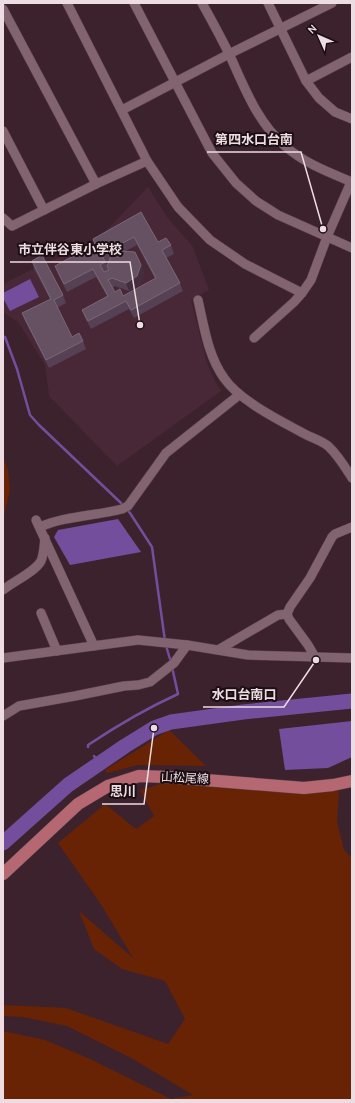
<svg xmlns="http://www.w3.org/2000/svg" width="355" height="1103" font-family="Karla,'Noto Sans JP',sans-serif">
  <style>
    .built { fill: #482736 }
    .green { fill: #672303 }
    .water { fill: #734e9d }
    .lines { fill: none; stroke-linecap: round; stroke-linejoin: round }
    .stream { stroke: #734e9d; stroke-width: 2.5 }
    .river { stroke: #734e9d; stroke-width: 15 }
    .minor-casing { stroke: #57414b; stroke-width: 10 }
    .major-casing { stroke: #57414b; stroke-width: 13 }
    .minor { stroke: #826370; stroke-width: 9 }
    .major { stroke: #b56872; stroke-width: 12 }
    .wall { fill: #554153; fill-rule: evenodd }
    .shaded-wall { fill: #442d3d }
    .building { fill: #655162; stroke: #7a6776; fill-rule: evenodd }
    .labels { text-anchor: middle; dominant-baseline: central; stroke-width: 4; stroke-linejoin: round; paint-order: stroke }
    .street-label { font-size: 12px; fill: #eedce3; stroke: #1b0f14 }
    .leader { fill: none; stroke: #eedce3; stroke-width: 1.5 }
    .callout-dot { fill: #eedce3; stroke: #1b0f14; stroke-width: 1.5 }
    .callout-label { font-size: 13px; text-anchor: middle; font-weight: bold; fill: #eedce3; stroke: #1b0f14; stroke-width: 4; stroke-linejoin: round; paint-order: stroke }
  </style>
  <rect width="100%" height="100%" fill="#3c222d"/>
  <!-- built -->
  <path class="built" d="M148,187L167,217L193,247L209,290L191,300L207,363L215,381L221,391L117,466L49,396L45,365L18,322L3,312V284L45,263L94,243Z"/>
  <!-- green -->
  <g class="green">
    <path d="M3,456L8,470L10,490L3,520Z"/>
    <path d="M169,730L206,766L138,765L107,773L105,770Z"/>
    <path d="M168,782L307,794L339,790L337,822L344,850L352,858V1100H3V1031L45,1040L88,1058L171,1099L193,1095L133,1059L67,1026L23,1017L3,1016V1005L66,1008L168,1044L185,1019L165,981L122,969L94,949L79,911L133,958L102,906L58,843L105,804L136,829L154,816L140,790Z"/>
  </g>
  <!-- water -->
  <g class="water">
    <path d="M30,279L39,297L10,311L3,298V293Z"/>
    <path d="M118,519L141,552L70,565L54,537L58,530Z"/>
    <path d="M352,721V757L328,768L285,770L279,729Z"/>
  </g>
  <g class="lines">
    <!-- stream -->
    <g class="stream">
      <path d="M3,336L5,337L17,369L30,415L39,425L121,503L130,513L152,547L165,641"/>
      <path d="M166,646L171,662"/>
      <path d="M88,747V745C118,725 145,709 178,694L172,667"/>
      <path d="M94,756L99,763"/>
    </g>
    <!-- river -->
    <path class="river" d="M3,843L68,785L125,746L154,728L171,722L243,712L352,701"/>
    <!-- minor casing -->
    <g class="minor-casing">
      <g id="minor">
        <path d="M67,3L147,161L178,207L210,240L245,264L302,293"/>
        <path d="M134,3L212,153L236,183L256,201L278,215L352,248"/>
        <path d="M202,3C212,21 222,39 231,58C245,89 258,123 285,146C304,163 328,172 352,182"/>
        <path d="M268,3L306,81L319,98L335,112L352,119"/>
        <path d="M3,9L96,184"/>
        <path d="M306,81L352,57"/>
        <path d="M122,110L229,54L332,3"/>
        <path d="M3,131L44,210"/>
        <path d="M3,218L12,226L96,184L147,161"/>
        <path d="M198,300C204,326 208,356 224,378C239,400 277,419 301,432C309,437 321,440 328,446C338,455 345,467 352,478"/>
        <path d="M254,338L294,302L302,293L311,280L327,237L351,182"/>
        <path d="M36,520L94,646"/>
        <path d="M40,527C65,516 95,516 122,509L128,506L166,453L239,395"/>
        <path d="M3,590C14,581 35,572 41,561C44,554 44,545 45,538"/>
        <path d="M41,613L57,651"/>
        <path d="M218,650L278,615L287,614"/>
        <path d="M315,657L308,645L289,619L287,614L290,607L310,578L332,537L335,534L352,527"/>
        <path d="M3,658L138,640L187,645L248,655L352,658"/>
        <path d="M3,716L19,706L75,696L124,686L138,685L150,682L174,663L187,645"/>
      </g>
    </g>
    <!-- major casing -->
    <g class="major-casing">
      <path id="major" d="M3,874L78,804L108,786L139,776L168,777L304,788L333,785L352,781"/>
    </g>
    <!-- minor -->
    <use href="#minor" class="minor"/>
    <!-- major -->
    <use href="#major" class="major"/>
  </g>
  <!-- wall -->
  <g class="wall">
    <path d="M141,212L158,242L171,245L174,254L166,258L180,283L183,291L134,318L129,309L91,329L85,318L82,310L107,296L96,277L67,292L58,274L55,266L95,245L93,239ZM137,245L155,279L123,296L115,292L112,288L115,286L129,291L140,284L144,273L141,265L126,251ZM110,260L107,266L108,270L106,262Z"/>
    <path d="M32,261L63,295L66,303L57,308L72,337L83,341L86,349L49,368L25,321L22,313L50,299L34,269Z"/>
  </g>
  <!-- shaded-wall -->
  <path class="shaded-wall" d="M141,265L144,273L140,284L129,291L126,283Z"/>
  <!-- building -->
  <g class="building">
    <path d="M141,212L158,242L166,238L171,245L162,250L180,283L131,310L126,301L88,321L82,310L108,296L93,269L64,284L55,266L95,244L93,239ZM134,237L156,278L123,296L120,289L115,292L108,280L112,278L126,283L137,276L141,265L135,252L121,251L117,246ZM113,248L115,253L111,256L107,266L109,270L104,272L100,265L105,262L102,255Z"/>
    <path d="M42,255L63,295L54,300L72,337L79,333L83,341L46,360L22,313L51,299L32,261Z"/>
  </g>
  <g class="labels">
    <!-- street labels -->
    <g class="street-label">
      <text transform="translate(185 778) rotate(3)">山松尾線</text>
    </g>
  </g>
  <!-- callouts -->
  <path class="leader" d="M323 229L301 152H207M140 325L130 262H10M316 660L284 707H203M154 728L144 804H102"/>
  <g class="callout-dot">
    <circle cx="323" cy="229" r="4"/>
    <circle cx="140" cy="325" r="4"/>
    <circle cx="316" cy="660" r="4"/>
    <circle cx="154" cy="728" r="4"/>
  </g>
  <g class="callout-label">
    <text x="254" y="144">第四水口台南</text>
    <text x="70" y="254">市立伴谷東小学校</text>
    <text x="244" y="699">水口台南口</text>
    <text x="123" y="796">思川</text>
  </g>
  <!-- border -->
  <rect width="355" height="1103" fill="none" stroke="#eedce3" stroke-width="8"/>
  <!-- north arrow -->
  <g transform="translate(319 36) rotate(315)" stroke="#1b0f14" stroke-width="3" paint-order="stroke">
  <path d="M0-3L7 15L0 10L-7 15Z" fill="#eedce3"/>
  <text y="-6" font-size="11" font-weight="bold" text-anchor="middle" fill="#eedce3">N</text>
  </g>
</svg>
